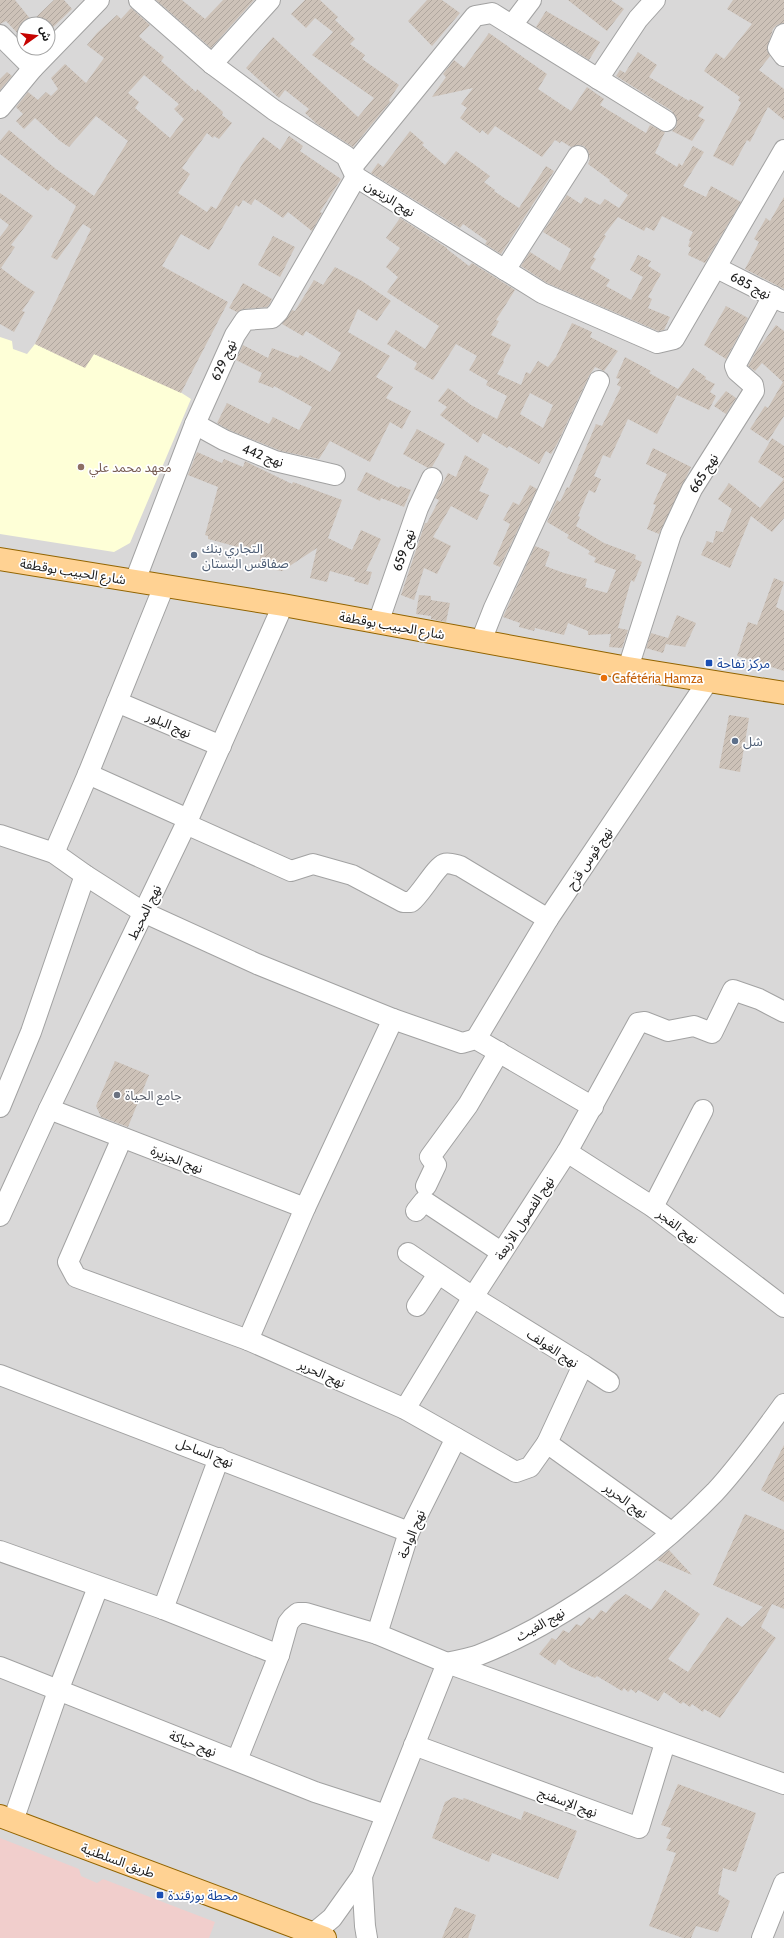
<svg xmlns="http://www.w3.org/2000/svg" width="784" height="1938" font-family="Cabin,'Noto Sans Arabic',sans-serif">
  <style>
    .residential { fill: #d9d8d8; fill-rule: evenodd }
    .commercial { fill: #f1cecc }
    .education { fill: #feffd7 }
    .building { fill: url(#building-hatch); fill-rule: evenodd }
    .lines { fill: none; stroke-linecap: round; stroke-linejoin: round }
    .minor-casing { stroke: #a2a2a2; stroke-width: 22 }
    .major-casing { stroke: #926400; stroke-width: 24 }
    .minor { stroke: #fff; stroke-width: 20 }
    .major { stroke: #ffd293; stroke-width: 22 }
    .education-dot { fill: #8d6e63; stroke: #fff; stroke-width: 1.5 }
    .service-dot { fill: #5c6f8a; stroke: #fff; stroke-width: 1.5 }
    .transit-dot { fill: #1a4fb4; stroke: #fff; stroke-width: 1.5 }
    .food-dot { fill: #e8710a; stroke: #fff; stroke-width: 1.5 }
    .worship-dot { fill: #6b7280; stroke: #fff; stroke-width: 1.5 }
    .labels { text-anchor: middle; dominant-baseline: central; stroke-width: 3.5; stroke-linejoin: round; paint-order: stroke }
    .street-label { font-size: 13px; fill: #1b1b1b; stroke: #fff }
    .education-label { font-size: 13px; fill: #785e54; stroke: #fff; text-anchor: start }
    .service-label { font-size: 13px; fill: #4e5e75; stroke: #fff; text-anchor: start }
    .transit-label { font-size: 13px; fill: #164399; stroke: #fff; text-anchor: start }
    .food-label { font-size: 13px; fill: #c56008; stroke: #fff; text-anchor: start }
    .worship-label { font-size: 13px; fill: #5b616d; stroke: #fff; text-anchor: start }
  </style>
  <defs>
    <pattern id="building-hatch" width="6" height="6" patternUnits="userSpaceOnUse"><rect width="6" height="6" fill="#cdc2b8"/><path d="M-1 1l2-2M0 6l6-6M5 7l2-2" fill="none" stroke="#afa69e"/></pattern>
  </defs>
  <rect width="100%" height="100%" fill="#eee9df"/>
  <!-- residential -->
  <path class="residential" d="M0,0H784V1938H0ZM24,24H48V48H24Z"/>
  <!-- commercial -->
  <path class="commercial" d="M0,1838L79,1869L81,1876L97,1883L103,1879L215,1922L209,1938H0Z"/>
  <!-- education -->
  <path class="education" d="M0,337L12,341L13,349L27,354L35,344L85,367L94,354L177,390L191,399L130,543L114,552L0,534Z"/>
  <!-- building -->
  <g class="building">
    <path d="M0,0H15L32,21L54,0H64L72,9L48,32V24H24V40L6,21L0,24Z"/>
    <path d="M156,0H182L205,19L223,0H254L211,48Z"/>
    <path d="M305,0H320L338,17L335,20L355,39L350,44L365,55L362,59L399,85L389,100L390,102L353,147L317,124L305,113L309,109L285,90L279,98L246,68L273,37L358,117L374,98L312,55L333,32L315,18L306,28L291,14Z"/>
    <path d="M427,0H442L460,13L432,46L408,21Z"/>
    <path d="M568,0H611L624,9L607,31Z"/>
    <path d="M733,0H784V23L777,25L773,29L767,49L770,56L759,70L784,89V120L768,107L750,142L747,140L733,166L713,156L741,103L738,100L740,97L704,71L716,53L724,59L752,24L727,9Z"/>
    <path d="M131,8L150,25L139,36L142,39L164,57L161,61L196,92L197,89L223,112L222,115L232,123L219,139L214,136L213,138L207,133L182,168L190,174L178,193L207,212L211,206L216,209L243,163L263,137L280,150L289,136L303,146L300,151L341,179L320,212L322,213L312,231L288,212L283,218L255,199L251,205L243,200L239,207L236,205L209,250L181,234L162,266L228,302L181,393L94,354L85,368L35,344L91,229L83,224L57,260L51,257L76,206L51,187L48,191L0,154V141L9,130L56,169L94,196L128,141L96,116L69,147L60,141L35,118L24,129L16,121L23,114L16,107L28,92L38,100L46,92L51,96L58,89L51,78L65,64L86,83L104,58L87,45L97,33L117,15L121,19ZM144,75L179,104L174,109L184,119L170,138L135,108L139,102L128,93Z"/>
    <path d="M546,11L600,42L589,60L536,27Z"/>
    <path d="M489,33L547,74L538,89L571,111L587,87L604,99L600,105L646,133L650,125L665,132L655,153L677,167L679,163L682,166L693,146L704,152L683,186L706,197L711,186L741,202L705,263L688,255L691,248L688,246L690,241L689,240L693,232L662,216L654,231L646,227L644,231L618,217L604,235L606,236L593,257L596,259L590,268L610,280L606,286L631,300L643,277L630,270L638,255L651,261L648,266L661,274L648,297L652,299L648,308L670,317L664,330L658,331L547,283L521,266L530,252L560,271L571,249L543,232L567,195L581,204L585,197L600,205L605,199L619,208L628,195L609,181L610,180L588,164L590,159L588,151L584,146L578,145L571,147L561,141L560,143L555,140L542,157L495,126L488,135L482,130L480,133L460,118L467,108L461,104L473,88L432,97L446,77L443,74L454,60L464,68Z"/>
    <path d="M638,52L657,65L649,77L689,101L690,99L704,107L698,116L705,120L692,141L672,131L676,127L677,121L672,111L616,76L620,70L625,73Z"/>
    <path d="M7,72L12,76L0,90V79Z"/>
    <path d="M410,131L424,143L422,145L445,165L456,151L490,176L484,182L495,190L494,191L519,208L546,166L554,171L501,254L485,244L487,241L463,224L460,228L371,173L378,163L383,167Z"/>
    <path d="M0,193L33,216L11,245L15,247L1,268L25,286L35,292L22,311L25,312L14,332L0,324V237L9,225L0,218Z"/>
    <path d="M784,197V289L745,269L759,242L754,239L766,218L770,221Z"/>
    <path d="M400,218L447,248V249L469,266L472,263L515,290L496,320L499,321L491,335L511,345L503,361L504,362L497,374L521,385L526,372L530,374L538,361L548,367L556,357L572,323L592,332L590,337L618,351L604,371L595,367L589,376L557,444L551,454L546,451L539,464L509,446L507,448L483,433L478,443L440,415L447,407L438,401L448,388L471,405L497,419L507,396L486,385L488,381L469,370L477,356L456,344L433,380L414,369L417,363L387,344L396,330L425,349L439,326L387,292L398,277L386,267L400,248L386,238ZM530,393L553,405L543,428L520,414Z"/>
    <path d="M273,236L295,247L280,277L258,265Z"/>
    <path d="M335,267L362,281L391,301L377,321L358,309L348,332L390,356L376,377L393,387L386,398L411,411L402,429L390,422L370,462L330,441L319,459L281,451L229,430L217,423L227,403L269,424L273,417L299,430L312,407L274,386L273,388L258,382L262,373L236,360L243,345L268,358L272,348L298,358L300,355L330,372L341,353L306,331L303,336L282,324L292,310L295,311L314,280L323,285Z"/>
    <path d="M243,283L272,299L269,305L267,307L244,309L237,312L229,308Z"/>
    <path d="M726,306L748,318L726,359L704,345Z"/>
    <path d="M776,325L784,331V416L768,441L750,429L765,406L768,408L783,382L762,363L755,371L748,366L757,350Z"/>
    <path d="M625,357L651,371L649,373L678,389L693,368L706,377L705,379L715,384L710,392L716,396L709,410L677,395L657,434L628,419L610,458L603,455L594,476L601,479L595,493L589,490L578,516L580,517L576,526L604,543L636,555L635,559L642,562L634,582L631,580L618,628L628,630L622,648L609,647L611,634L588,635V631L568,623L564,635L535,628L534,631L519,627L520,623L503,617L535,546L550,552L545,566L564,573L587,579L585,587L607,593L616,570L594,562L596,558L588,554L590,551L567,538L569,535L547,522L557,500L560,502L567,487L569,488L596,424L602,426L621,387L617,385L620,379L616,378Z"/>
    <path d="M726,391L736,398L726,414L714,406Z"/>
    <path d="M417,429L445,444L432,467L428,468L403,454Z"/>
    <path d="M772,438L784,446V518L772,532L751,516L730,568L701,555L707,541L713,543L716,531L723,532L732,509L718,499L729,483L760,508L784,479L758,462Z"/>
    <path d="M653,448L691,467L659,534L647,529L656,505L653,504L667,474L646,464Z"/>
    <path d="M197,452L222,463L224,459L243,467L245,461L292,484L293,482L342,500L328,538L352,550L361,530L381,539L366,571L372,572L368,585L354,581L355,578L330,571L327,582L310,578L317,548L282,571L258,567L261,553L208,539V536L205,535L218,487L188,475Z"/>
    <path d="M465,455L489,469L479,491L489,495L477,520L451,506L433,537L451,546L437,574L424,568L414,600L401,595L425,523H427L439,500L435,498L448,473L456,477Z"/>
    <path d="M366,472L399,488L400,486L411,490L404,507L381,498L380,501L357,490Z"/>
    <path d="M530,485L537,489L500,567L493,564L510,524L503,520L513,502L519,505Z"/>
    <path d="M774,578L784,582L776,607L784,611V671L737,656L748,622L757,625Z"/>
    <path d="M419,595L431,596V600L450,603L446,622L431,619V616L416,614Z"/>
    <path d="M677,615L696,623L685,647L666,644L663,653L646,648L651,633L668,638Z"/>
    <path d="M729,715L749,718L740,772L719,768Z"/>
    <path d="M115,1061L149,1075L128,1127L101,1117L96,1106Z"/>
    <path d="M784,1445V1502L761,1490Z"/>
    <path d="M745,1514L784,1530V1609L772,1604L761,1627L776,1638L720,1718L704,1709L703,1712L692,1704L690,1707L683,1702L681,1704L664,1692L658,1701L638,1690L636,1693L631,1689L628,1692L624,1688L622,1691L597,1676L595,1678L570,1667L559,1659L555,1665L539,1654L552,1638L556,1640L563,1630L569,1633L576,1624L581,1626L589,1617L593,1620L601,1610L606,1613L614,1603L626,1594L651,1610L665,1590L700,1614L668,1659L688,1672L727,1617L742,1627L763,1607L713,1585Z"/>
    <path d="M669,1550L692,1575L657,1560Z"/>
    <path d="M678,1784L756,1813L736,1872L723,1868L718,1894L730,1901L718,1932L696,1926L691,1938H683L649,1926L676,1853L666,1850L671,1840L666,1838L671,1828L661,1825Z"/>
    <path d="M454,1797L463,1800L464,1798L521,1820L524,1811L577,1831L558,1879L492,1853L489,1862L432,1838L445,1802Z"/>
    <path d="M455,1907L476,1915L468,1938H442Z"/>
  </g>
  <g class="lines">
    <!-- minor casing -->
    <g class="minor-casing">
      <g id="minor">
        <path d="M139,0L212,64L274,110L346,156L356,177L542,293L657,343L674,339L784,150"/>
        <path d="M512,25L531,0"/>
        <path d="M784,34L778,48L784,56"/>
        <path d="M0,35L33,68"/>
        <path d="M212,64L270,0"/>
        <path d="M598,79L638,19L655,0"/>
        <path d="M0,108L33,68L99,0"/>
        <path d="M352,167L475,16L492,13L666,121"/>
        <path d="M717,268L784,302"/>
        <path d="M505,270L578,156"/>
        <path d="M195,424L224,440L275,461L335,475"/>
        <path d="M135,581L195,424L235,335L245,320L272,318L278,312L356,177"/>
        <path d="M378,623L418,508L432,478"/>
        <path d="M481,641L494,608L599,381"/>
        <path d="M628,668L671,534L692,489L754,391L753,385L737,371L735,366L773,296"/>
        <path d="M117,702L221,746"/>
        <path d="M88,774L188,819"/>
        <path d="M186,824L291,871L313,864L352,875L403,902H411C421,894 436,867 444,864C449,862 455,865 460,866L548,919"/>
        <path d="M0,835L54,853L85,875L143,912L257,964L393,1019L462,1043L476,1039L593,1107"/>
        <path d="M54,853L88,774L164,586"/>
        <path d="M476,1039L548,919L708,681"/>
        <path d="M0,1107L31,1032L85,875"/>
        <path d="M49,1109L305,1208"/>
        <path d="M122,1138L68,1262L76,1277L248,1340L405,1409L516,1472L530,1467L547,1443L671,1532"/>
        <path d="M567,1152L653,1207L784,1307"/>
        <path d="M426,1186L436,1165L430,1157L468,1105L499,1052"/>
        <path d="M653,1207L703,1110"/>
        <path d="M416,1211L424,1201L501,1252"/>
        <path d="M0,1216L49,1109L186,824L283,605"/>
        <path d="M408,1253L473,1297L583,1365L547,1443"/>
        <path d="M417,1306L438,1274"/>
        <path d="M248,1340L305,1208L393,1019"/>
        <path d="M583,1365L609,1382"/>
        <path d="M0,1375L409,1532"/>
        <path d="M405,1409L473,1297L567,1152L638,1023L645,1022L668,1031L694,1026L712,1033L733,990L759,999L784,1012"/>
        <path d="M0,1551L163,1609L279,1655"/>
        <path d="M163,1609L219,1458"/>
        <path d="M377,1634L409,1532L456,1438"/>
        <path d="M0,1667L315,1792L386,1815"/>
        <path d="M414,1745L639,1828L665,1743"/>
        <path d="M237,1760L279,1655L288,1623L292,1618L298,1613H306L377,1634L447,1663L784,1784"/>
        <path d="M13,1821L58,1691L98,1587"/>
        <path d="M362,1876L365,1926L367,1938"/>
        <path d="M314,1933L332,1918L362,1876L447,1663C457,1660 469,1659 479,1655C561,1623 654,1555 715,1492C740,1465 762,1434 784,1404"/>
        <path d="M762,1938L784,1883"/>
      </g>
    </g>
    <!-- major casing -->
    <g class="major-casing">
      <g id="major">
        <path d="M0,559L283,605L628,668L784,693"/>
        <path d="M0,1816L325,1938"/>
      </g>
    </g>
    <!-- minor -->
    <use href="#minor" class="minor"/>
    <!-- major -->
    <use href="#major" class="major"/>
  </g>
  <!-- markers -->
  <circle class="education-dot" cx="81" cy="467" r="4"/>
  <g class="service-dot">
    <circle cx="194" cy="555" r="4"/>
    <circle cx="735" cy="741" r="4"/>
  </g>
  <g class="transit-dot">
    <rect x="705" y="659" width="8" height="8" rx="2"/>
    <rect x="156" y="1891" width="8" height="8" rx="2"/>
  </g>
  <circle class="food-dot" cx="604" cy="678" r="4"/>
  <circle class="worship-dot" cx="117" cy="1095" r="4"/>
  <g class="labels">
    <!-- street labels -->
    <g class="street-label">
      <text transform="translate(390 198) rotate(32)">نهج الزيتون</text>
      <text transform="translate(751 285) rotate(27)">نهج 685</text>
      <text transform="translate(223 360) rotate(-66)">نهج 629</text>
      <text transform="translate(263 455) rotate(20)">نهج 442</text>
      <text transform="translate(703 473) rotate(-58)">نهج 665</text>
      <text transform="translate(403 550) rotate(-71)">نهج 659</text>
      <text transform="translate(73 571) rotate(9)">شارع الحبيب بوقطفة</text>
      <text transform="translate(392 625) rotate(10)">شارع الحبيب بوقطفة</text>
      <text transform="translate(169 724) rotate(23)">نهج البلور</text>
      <text transform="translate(589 858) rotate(-56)">نهج قوس قزح</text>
      <text transform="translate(144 912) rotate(-64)">نهج المحيط</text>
      <text transform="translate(177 1159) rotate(21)">نهج الجزيرة</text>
      <text transform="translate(524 1218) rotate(-57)">نهج الفصول الأربعة</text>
      <text transform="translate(678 1226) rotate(37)">نهج الفجر</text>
      <text transform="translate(553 1348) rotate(33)">نهج الغولف</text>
      <text transform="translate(322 1373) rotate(24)">نهج الحرير</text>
      <text transform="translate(205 1452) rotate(21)">نهج الساحل</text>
      <text transform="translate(626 1500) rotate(36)">نهج الحرير</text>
      <text transform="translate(411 1534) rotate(-68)">نهج الواحة</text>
      <text transform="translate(540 1624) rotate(-30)">نهج الغيث</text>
      <text transform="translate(193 1743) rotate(21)">نهج حياكة</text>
      <text transform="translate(568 1802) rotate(20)">نهج الإسفنج</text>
      <text transform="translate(118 1860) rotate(20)">طريق السلطنية</text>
    </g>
    <!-- education labels -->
    <g class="education-label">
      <text x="89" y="467">معهد محمد علي</text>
    </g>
    <!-- service labels -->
    <g class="service-label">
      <text x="202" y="548">التجاري بنك<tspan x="202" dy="15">صفاقس البستان</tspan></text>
      <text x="743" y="741">شل</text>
    </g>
    <!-- transit labels -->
    <g class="transit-label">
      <text x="717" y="663">مركز تفاحة</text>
      <text x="168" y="1895">محطة بوزقندة</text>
    </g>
    <!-- food labels -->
    <g class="food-label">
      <text x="612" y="678">Cafétéria Hamza</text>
    </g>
    <!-- worship labels -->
    <g class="worship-label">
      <text x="125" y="1095">جامع الحياة</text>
    </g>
  </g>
  <!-- north arrow -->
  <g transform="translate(36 36) rotate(76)"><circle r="19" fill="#ffffff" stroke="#a4a4a4"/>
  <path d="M0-3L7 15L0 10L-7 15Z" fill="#c60300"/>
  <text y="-6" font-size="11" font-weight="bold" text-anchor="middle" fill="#1b1b1b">ش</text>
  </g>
</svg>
